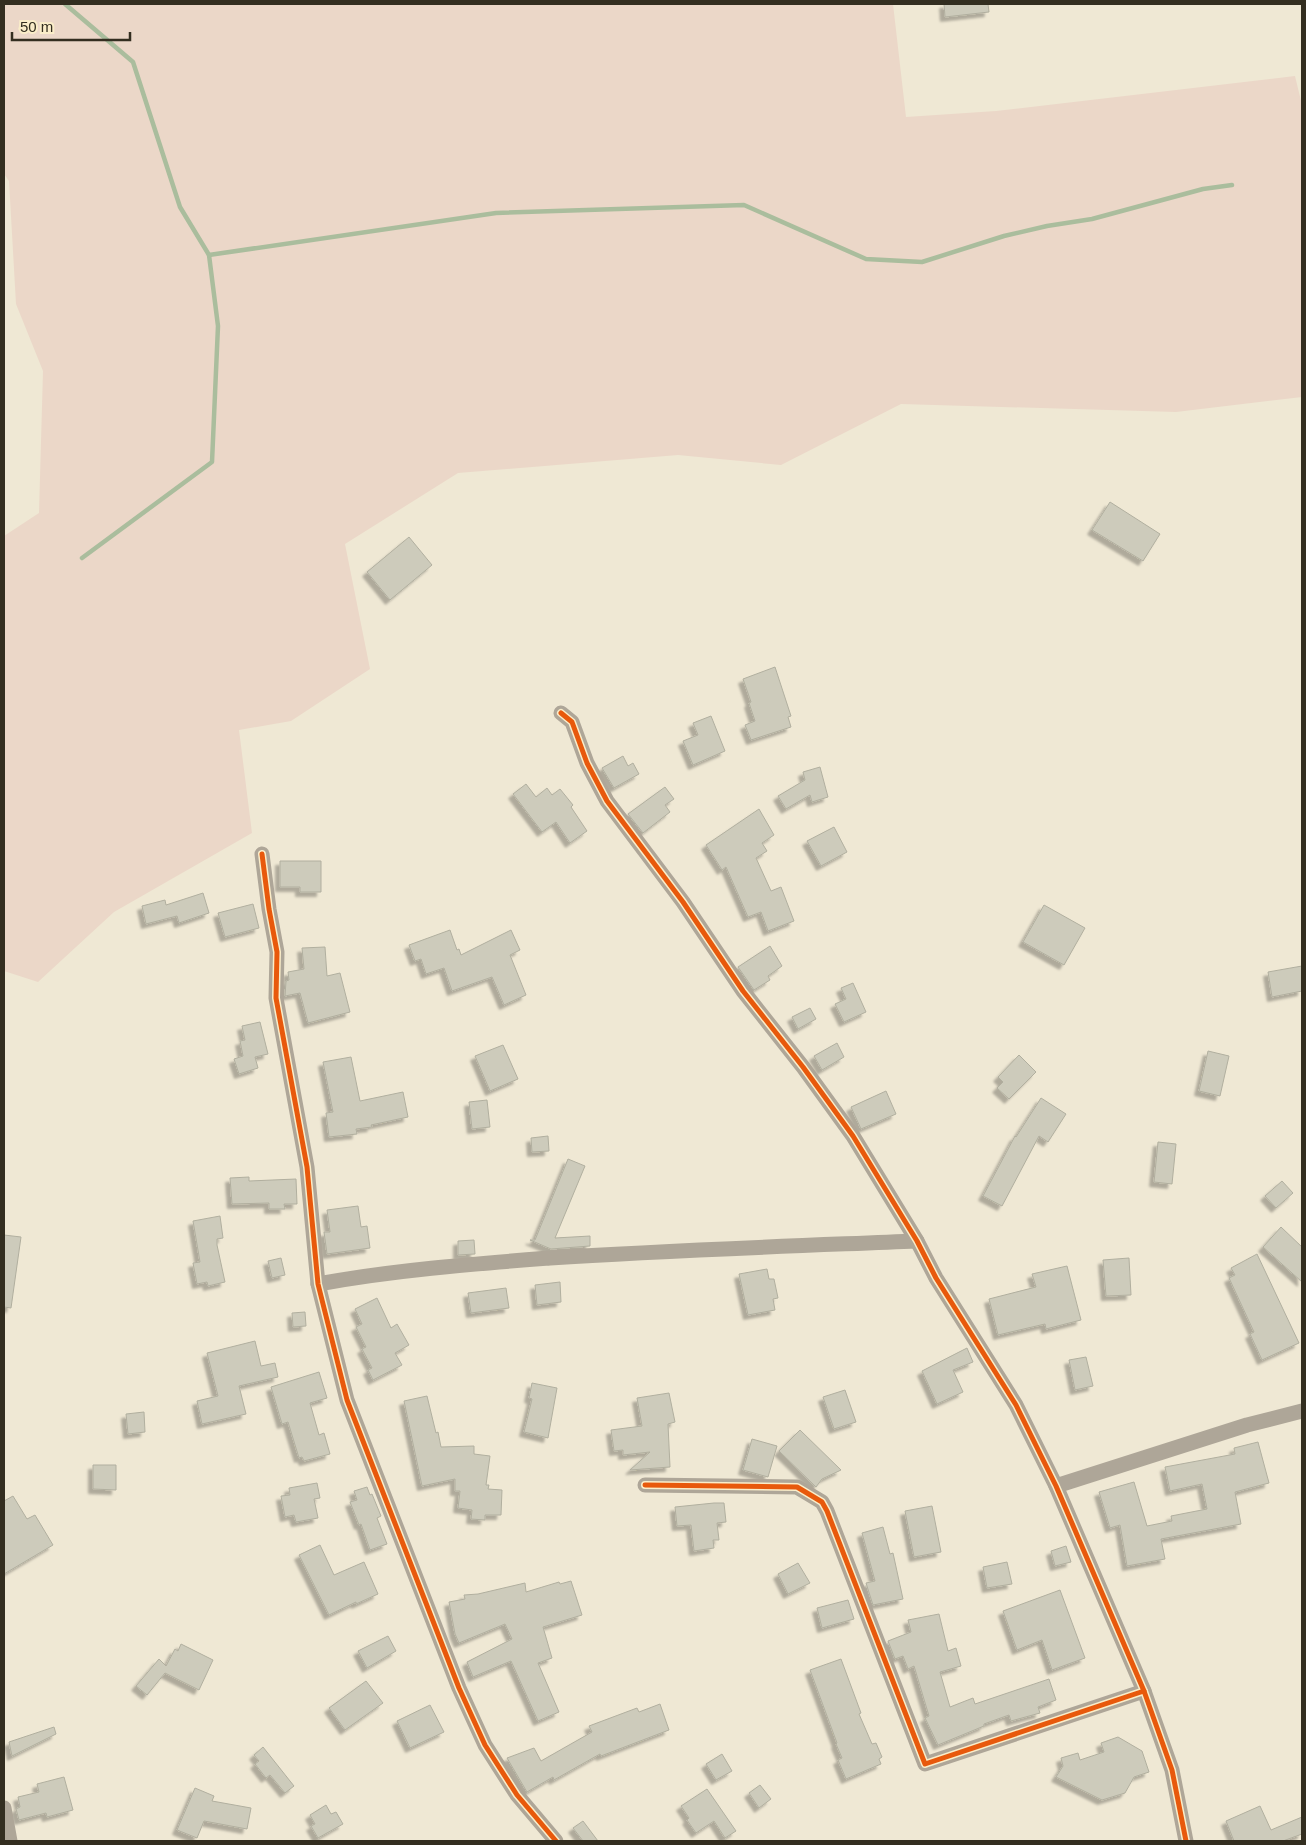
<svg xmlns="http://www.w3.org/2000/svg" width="1306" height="1845" font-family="Helvetica,sans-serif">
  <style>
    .green { fill: #ebd7c8 }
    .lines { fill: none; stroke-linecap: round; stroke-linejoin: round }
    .stream { stroke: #aabd9d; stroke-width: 4.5 }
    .building { fill: #cdcbbb; stroke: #b1af9f; filter: url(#shadow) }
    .minor { stroke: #aea698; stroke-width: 15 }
    .cycleway-casing { stroke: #faedc9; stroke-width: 8 }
    .cycleway { stroke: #e8590c; stroke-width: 5 }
  </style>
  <defs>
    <filter id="shadow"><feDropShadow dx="-4.5" dy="4.5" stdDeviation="1" flood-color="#0004"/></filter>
  </defs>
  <rect width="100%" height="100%" fill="#efe8d4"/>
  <!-- green -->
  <path class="green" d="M4,4H893L906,117L996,111L1295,76L1302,105V397L1176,412L901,404L781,465L678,455L458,473L345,544L370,669L291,721L239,730L252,833L114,912L38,982L4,971V536L39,513L43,371L16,304L9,181L4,174Z"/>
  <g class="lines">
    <!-- stream -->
    <g class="stream">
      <path d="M65,4L133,62L180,207L209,255L218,326L212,462L82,558"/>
      <path d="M209,255L496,213L744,205L866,259L922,262L1004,236L1047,226L1092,219L1203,189L1232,185"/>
    </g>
  </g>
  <!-- building -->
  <g class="building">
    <path d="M944,4H988L989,12L945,17Z"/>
    <path d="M1110,502L1160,534L1143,561L1092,530Z"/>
    <path d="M409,537L432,565L390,600L367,572Z"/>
    <path d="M775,667L791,716L788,717L791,727L751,740L745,725L755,721L749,703L751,702L743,679Z"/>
    <path d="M711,716L725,751L693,765L683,741L698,735L693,723Z"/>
    <path d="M623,756L628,766L633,763L639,774L614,788L602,768Z"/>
    <path d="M820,767L828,797L812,802L810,795L786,809L778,796L805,780L803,772Z"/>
    <path d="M526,784L536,797L547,788L552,795L560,789L573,805L571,807L587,831L570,843L556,822L542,832L513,794Z"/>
    <path d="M665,787L674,799L665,805L670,812L643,833L628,814Z"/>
    <path d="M759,809L774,835L762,843L767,851L756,858L771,891L781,887L794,921L768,931L761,912L748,917L726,867L722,870L706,845Z"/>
    <path d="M834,827L847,852L821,866L807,841Z"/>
    <path d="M280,861H321V892H300V887H280Z"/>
    <path d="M203,893L209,913L179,923L177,916L146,924L142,906L165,900L166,905Z"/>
    <path d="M253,904L259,928L225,937L218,913Z"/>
    <path d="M1044,905L1085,928L1064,965L1023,942Z"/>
    <path d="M450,930L457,950L459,949L461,955L511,930L520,950L510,955L526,995L504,1005L492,977L452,991L444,968L426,974L421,959L415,961L409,945Z"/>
    <path d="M770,946L782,966L768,976L770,980L754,990L738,967Z"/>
    <path d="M325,947L327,976L340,973L350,1012L308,1023L300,993L285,996L286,981L289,980L288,972L304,969L302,948Z"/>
    <path d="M1302,966V991L1272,997L1268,972Z"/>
    <path d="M853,983L866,1012L844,1022L835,1004L846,999L841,988Z"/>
    <path d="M810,1008L816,1019L798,1029L792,1017Z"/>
    <path d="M260,1022L268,1054L255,1057L258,1068L239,1074L234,1059L243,1056L240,1041L245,1040L242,1026Z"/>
    <path d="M837,1043L844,1057L822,1070L814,1056Z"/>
    <path d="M503,1045L518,1079L490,1091L475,1056Z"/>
    <path d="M1208,1051L1229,1056L1220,1096L1199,1091Z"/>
    <path d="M1019,1055L1036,1072L1009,1099L997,1088L1003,1082L998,1077Z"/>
    <path d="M351,1057L360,1101L403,1092L408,1117L371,1125L372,1127L356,1129L357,1134L329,1137L326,1113L333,1112L323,1062Z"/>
    <path d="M886,1091L896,1114L861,1129L851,1107Z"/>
    <path d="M1041,1098L1066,1114L1048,1142L1039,1136L1002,1206L983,1196L1015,1136L1016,1137Z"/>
    <path d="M487,1100L490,1127L472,1129L469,1102Z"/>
    <path d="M548,1136L549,1151L532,1152L531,1138Z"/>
    <path d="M1158,1142L1176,1144L1172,1184L1154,1182Z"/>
    <path d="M568,1159L585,1166L555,1238L590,1236V1246L551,1249L530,1240H535Z"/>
    <path d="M249,1177V1181L296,1179L297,1204H284L285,1209H269V1203L232,1204L230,1178Z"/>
    <path d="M1282,1181L1293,1193L1276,1208L1265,1196Z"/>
    <path d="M358,1206L361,1227L367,1226L370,1248L327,1254L324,1232H330L327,1210Z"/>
    <path d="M220,1216L223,1238L217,1239V1245L225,1282L208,1286L207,1282L197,1284L193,1263L200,1262L193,1221Z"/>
    <path d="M1281,1227L1302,1247V1282L1263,1247Z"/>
    <path d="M4,1235L21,1237L11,1308L4,1307Z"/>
    <path d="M474,1240L475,1254L458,1255V1241Z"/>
    <path d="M1257,1254L1299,1343L1262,1360L1250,1334L1254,1332L1229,1278L1235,1275L1231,1268Z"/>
    <path d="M281,1258L285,1275L272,1278L268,1261Z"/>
    <path d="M1129,1258L1131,1295L1106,1296L1103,1260Z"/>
    <path d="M1067,1266L1081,1320L1046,1329L1045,1324L998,1335L989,1299L1036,1287L1032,1274Z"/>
    <path d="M767,1269L769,1279H774L778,1298L773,1299L775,1310L748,1315L739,1274Z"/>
    <path d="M560,1282L561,1302L537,1305L535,1285Z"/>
    <path d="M506,1288L509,1308L471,1313L468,1293Z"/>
    <path d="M377,1298L391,1328L397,1324L409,1345L395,1353L402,1365L373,1380L368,1370L372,1368L362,1349L366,1347L356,1327L362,1324L355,1309Z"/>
    <path d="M305,1312L306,1326L293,1327L292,1313Z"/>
    <path d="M255,1341L261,1366L275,1363L278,1377L239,1386L246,1414L202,1424L197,1401L218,1396L207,1353Z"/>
    <path d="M967,1348L973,1362L953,1370L963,1392L937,1404L922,1371Z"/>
    <path d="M1086,1357L1093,1386L1075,1390L1069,1360Z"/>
    <path d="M319,1372L327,1398L310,1403L319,1435L324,1433L330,1454L304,1461L302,1457L299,1458L288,1422L282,1424L271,1387Z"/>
    <path d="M532,1383L557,1388L548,1438L524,1432L532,1399L529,1398Z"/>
    <path d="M845,1390L856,1422L834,1429L823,1397Z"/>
    <path d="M669,1393L675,1422L668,1424L670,1467L630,1470L650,1452L623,1455V1450L614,1451L611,1430L642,1426L637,1398Z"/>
    <path d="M427,1396L436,1433L438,1432L441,1447L474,1446V1454L490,1456L486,1485H489L488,1489L502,1490L501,1515H485V1520L471,1519L472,1510L458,1508L460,1491H455V1479L422,1486L404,1401Z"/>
    <path d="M144,1412L145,1432L128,1434L126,1414Z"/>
    <path d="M800,1430L841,1470L822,1479L816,1487L779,1451Z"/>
    <path d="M752,1439L777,1446L768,1477L743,1470Z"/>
    <path d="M1258,1442L1269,1483L1235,1492L1241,1524L1161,1539L1165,1559L1127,1566L1120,1525L1110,1528L1099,1492L1134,1482L1147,1526L1172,1521L1171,1516L1207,1509L1202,1484L1170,1491L1165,1467L1235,1454L1234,1448Z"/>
    <path d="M93,1465H116V1490L93,1489Z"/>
    <path d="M317,1483L320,1498L314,1499L318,1518L296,1522L294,1515L285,1517L281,1496L290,1495L289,1488Z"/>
    <path d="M367,1487L370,1495L372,1494L381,1516L377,1518L387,1544L370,1550L361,1524L359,1525L350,1502L357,1500L354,1491Z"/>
    <path d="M13,1496L27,1519L35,1515L53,1545L4,1574V1501Z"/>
    <path d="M714,1503H724L726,1522L717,1523L719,1540H713L714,1548L694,1551L691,1525L677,1526L675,1507Z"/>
    <path d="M932,1506L941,1552L914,1557L905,1511Z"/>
    <path d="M883,1527L890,1554L893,1553L903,1599L873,1605L866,1583L875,1581L862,1533Z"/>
    <path d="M320,1545L334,1575L364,1562L378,1594L356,1604V1602L329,1615L299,1555Z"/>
    <path d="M1066,1546L1071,1562L1055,1566L1051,1551Z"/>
    <path d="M1007,1562L1012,1584L987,1588L983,1567Z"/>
    <path d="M798,1563L810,1583L788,1594L778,1574Z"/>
    <path d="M571,1581L582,1615L543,1627L552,1658L538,1663L559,1712L538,1721L511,1661L473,1677L467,1662L512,1639L505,1624L459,1643L455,1634L449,1602L465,1599L464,1595L478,1594L525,1583L526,1592L559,1582L560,1584Z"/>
    <path d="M1060,1590L1085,1658L1052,1670L1042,1640L1017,1650L1003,1611Z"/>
    <path d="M848,1600L854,1619L822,1628L817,1608Z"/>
    <path d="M939,1614L948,1651L956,1648L961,1666L940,1672L950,1707L973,1698L975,1704L1049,1679L1056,1700L1038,1707L1040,1713L1011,1721L1009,1715L984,1724V1726L938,1745L925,1718L929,1716L914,1666L908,1669L903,1656L895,1659L888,1641L911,1632L908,1620Z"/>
    <path d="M388,1636L396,1651L367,1668L358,1651Z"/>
    <path d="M181,1644L213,1660L199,1690L165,1673L147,1695L136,1686L159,1659L166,1666L175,1649L178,1651Z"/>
    <path d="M841,1659L861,1713L859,1714L872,1744L876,1743L882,1757L879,1759L881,1764L846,1779L838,1760L842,1758L836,1744L837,1743L810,1670Z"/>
    <path d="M366,1681L383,1703L345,1730L329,1708Z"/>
    <path d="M660,1704L669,1730L601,1756L600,1754L554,1780L553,1777L527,1792L507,1758L534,1748L541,1761L592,1732L589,1726L637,1708L639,1712Z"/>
    <path d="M430,1705L444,1732L410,1748L397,1721Z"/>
    <path d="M54,1727L56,1734L12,1756L9,1742Z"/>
    <path d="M1118,1737L1142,1751L1149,1772L1134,1777L1125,1793L1102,1800L1056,1777L1063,1766L1061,1758L1078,1753L1080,1760L1104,1752L1101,1743Z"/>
    <path d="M263,1747L294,1786L285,1793L270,1775L266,1778L255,1764L259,1761L254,1755Z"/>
    <path d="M722,1754L732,1771L716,1780L706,1764Z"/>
    <path d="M64,1777L73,1810L47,1817L46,1813L19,1820L16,1809L20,1807L18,1797L39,1792L37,1784Z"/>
    <path d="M760,1785L771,1799L759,1808L749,1793Z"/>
    <path d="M195,1788L214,1796L212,1801L251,1808L247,1829L204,1821L197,1838L177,1830Z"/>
    <path d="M707,1789L736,1831L725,1838L714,1821L696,1833L687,1820L689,1818L681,1806Z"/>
    <path d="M326,1805L331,1814L336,1812L343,1824L318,1838L311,1826L315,1824L310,1815Z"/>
    <path d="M1260,1806L1271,1830L1302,1817V1834L1283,1841H1234L1226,1821Z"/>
    <path d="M583,1821L598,1841H583L573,1828Z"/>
  </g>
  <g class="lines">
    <!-- minor -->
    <g class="minor">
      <path d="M561,713L572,722L587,763L607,801L683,902L743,991L803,1067L853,1136L917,1241L936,1278L1016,1405L1056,1486L1144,1691L1172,1770L1186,1841"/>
      <path d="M262,854L269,909L277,952L276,998L307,1167L318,1284L347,1400L459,1688L485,1745L517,1795L556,1841"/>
      <path d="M318,1284C394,1270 473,1264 550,1258C672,1250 794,1246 917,1241"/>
      <path d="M645,1485L797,1487L822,1502L827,1511L925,1764L1144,1691"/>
      <path d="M1056,1486L1247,1425L1302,1411"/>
      <path d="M4,1808L10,1841"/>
    </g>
    <!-- cycleway casing -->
    <g class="cycleway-casing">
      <g id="cycleway">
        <path d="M561,713L572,722L587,763L607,801L683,902L743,991L803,1067L853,1136L917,1241L936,1278L1016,1405L1056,1486L1144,1691L1172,1770L1186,1841"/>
        <path d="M262,854L269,909L277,952L276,998L307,1167L318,1284L347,1400L459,1688L485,1745L517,1795L556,1841"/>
        <path d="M645,1485L797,1487L822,1502L827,1511L925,1764L1144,1691"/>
      </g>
    </g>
    <!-- cycleway -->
    <use href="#cycleway" class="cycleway"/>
  </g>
  <!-- border -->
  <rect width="1306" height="1845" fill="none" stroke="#332e20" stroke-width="10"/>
  <!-- scale -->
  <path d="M12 32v8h118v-8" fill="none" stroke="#332e20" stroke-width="2.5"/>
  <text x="20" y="32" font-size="15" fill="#332e20" stroke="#faedc9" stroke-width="4" paint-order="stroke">50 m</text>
</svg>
